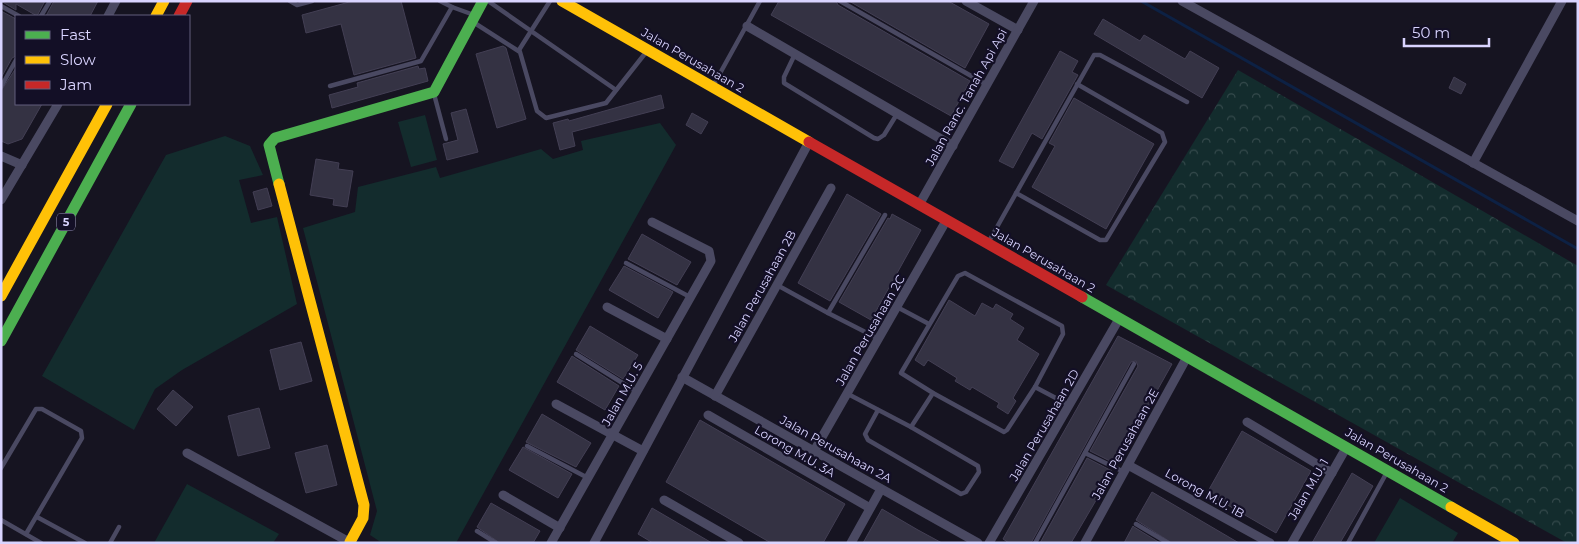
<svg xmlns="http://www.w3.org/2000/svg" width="1579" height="544" font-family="Montserrat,sans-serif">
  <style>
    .green { fill: #132c2d }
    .forest { fill: url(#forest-crowns) }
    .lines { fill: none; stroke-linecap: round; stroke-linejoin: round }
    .stream { stroke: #0d2144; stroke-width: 3 }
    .building { fill: #343243; stroke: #433f54 }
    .lane { stroke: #4a4962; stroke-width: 4.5 }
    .street { stroke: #4a4962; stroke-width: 9 }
    .fast { stroke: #4caf50; stroke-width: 11 }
    .slow { stroke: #ffc107; stroke-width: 11 }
    .jam { stroke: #c62828; stroke-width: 11 }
    .labels { text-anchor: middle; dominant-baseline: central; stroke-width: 4.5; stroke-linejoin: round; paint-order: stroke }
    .shield { fill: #130f26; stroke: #9e99be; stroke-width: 1 }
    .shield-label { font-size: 11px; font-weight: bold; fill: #d9d4ff }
    .street-label { font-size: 12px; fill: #d9d4ff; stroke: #130f26 }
  </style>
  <defs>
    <pattern id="forest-crowns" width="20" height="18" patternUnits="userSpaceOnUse" patternTransform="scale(1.25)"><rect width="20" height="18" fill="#132c2d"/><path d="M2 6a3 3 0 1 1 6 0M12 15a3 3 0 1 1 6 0" fill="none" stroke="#354a4c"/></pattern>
  </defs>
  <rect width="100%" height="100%" fill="#161421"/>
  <!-- green -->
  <g class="green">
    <path d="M425,115L437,160L411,167L398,122Z"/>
    <path d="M660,123L676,145L456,543H382L370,535L377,511L303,228L355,212L358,187L436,167L440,178L541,149L553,159L583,150L581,141Z"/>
    <path d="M225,136L250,146L263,175L239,180L251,223L277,217L297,304L182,370L155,389L134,430L42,376L166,155Z"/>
    <path d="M187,484L279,534L273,543H154Z"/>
    <path d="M1400,498L1458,533L1452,543H1374Z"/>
  </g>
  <!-- forest -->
  <path class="forest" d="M1238,70L1578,266V543H1567L1106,285Z"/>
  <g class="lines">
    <!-- stream -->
    <path class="stream" d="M1141,1L1578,249"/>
  </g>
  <!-- building -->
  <g class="building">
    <path d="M1,1H45L37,16L16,4V10Z"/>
    <path d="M54,1H98L90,16H46Z"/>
    <path d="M353,1H401L416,58L354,75L341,24L306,33L302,15Z"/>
    <path d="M779,1H836L838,5L970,81L951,116L771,15Z"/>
    <path d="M849,1H948L989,24L965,68Z"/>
    <path d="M1,11L16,19V56L12,58L1,78Z"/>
    <path d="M1103,19L1140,41L1144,35L1185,59L1190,51L1219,68L1202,98L1094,34Z"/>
    <path d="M503,46L506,48L526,119L497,128L476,54Z"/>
    <path d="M1060,51L1078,61L1072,72L1078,75L1042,139L1032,133L1013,168L999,161Z"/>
    <path d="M418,66L419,69L425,68L428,81L332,108L329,95L358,87L357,83Z"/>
    <path d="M16,68V104H42L22,139L8,144L1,141V91Z"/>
    <path d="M1454,77L1466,84L1461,94L1449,88Z"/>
    <path d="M661,95L664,108L572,132L575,146L560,150L553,123L568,119L569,121Z"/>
    <path d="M1074,98L1154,144L1106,229L1032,187L1055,146L1049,143Z"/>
    <path d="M466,109L478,152L447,160L443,144L458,140L451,113Z"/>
    <path d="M692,113L708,122L701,134L686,125Z"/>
    <path d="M316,159L339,163L338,169L353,171L347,207L333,205L334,199L310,195Z"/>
    <path d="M267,188L272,206L258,210L253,192Z"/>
    <path d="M847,194L881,214L830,301L798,283Z"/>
    <path d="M892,214L921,230L871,320L839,302L888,218L890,219Z"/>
    <path d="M642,234L691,262L677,285L628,259Z"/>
    <path d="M624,266L673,292L658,318L609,290Z"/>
    <path d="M949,300L975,316L982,303L993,309L996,304L1013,314L1010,319L1024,328L1017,340L1039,354L1013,398L1016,401L1008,414L997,407L999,403L972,387L970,390L955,381L957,378L928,360L924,366L915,360Z"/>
    <path d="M590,326L638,355L623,379L576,350Z"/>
    <path d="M1118,336L1172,364L1116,464L1090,451L1138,366L1136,361L1131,362L1031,543H1009L1003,539Z"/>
    <path d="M301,342L312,381L280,390L270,350Z"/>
    <path d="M572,356L619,386L605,410L557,382Z"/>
    <path d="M173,390L193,407L176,426L157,409Z"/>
    <path d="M259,408L270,448L238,456L228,416Z"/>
    <path d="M542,414L591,443L576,467L526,442Z"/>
    <path d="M700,420L845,504L823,543H771L666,482Z"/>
    <path d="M1242,431L1311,471L1276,533L1207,493Z"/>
    <path d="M327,445L337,485L306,493L295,453Z"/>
    <path d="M523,447L572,474L558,498L509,470Z"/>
    <path d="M1087,458L1112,471V473L1071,543H1040Z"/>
    <path d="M1352,473L1373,486L1340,543H1312Z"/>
    <path d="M1152,492L1239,543H1172L1136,520Z"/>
    <path d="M491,503L540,531L533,543H500L477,527Z"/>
    <path d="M652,508L712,543H653L638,534Z"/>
    <path d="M882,509L918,530L942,543H863Z"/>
    <path d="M1133,526L1134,527L1160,543H1124Z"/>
  </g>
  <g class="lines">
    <!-- lane -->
    <g class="lane">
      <path d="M290,1L297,5L312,1"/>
      <path d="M440,1L452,7"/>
      <path d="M488,1L616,90"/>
      <path d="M840,1L987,85"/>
      <path d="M1,6L19,16"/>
      <path d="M41,16L50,1"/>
      <path d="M473,22L520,52L537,111L546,118L606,103L647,51"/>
      <path d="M519,50L550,1"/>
      <path d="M795,54L784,77V83L874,138L878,139L884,135L897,114"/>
      <path d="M330,86L421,61L452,7L474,15"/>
      <path d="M713,86L760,1"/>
      <path d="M1,87L16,60"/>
      <path d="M434,94L446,139"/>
      <path d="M1016,193L1100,240H1106L1165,142L1162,133L1077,84"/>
      <path d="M988,243L1094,55H1100L1187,102"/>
      <path d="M626,263L690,297"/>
      <path d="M965,273L1062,326L1063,334L1035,387L1007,430L1004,432L933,393L901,373L958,276Z"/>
      <path d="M777,285L828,313L885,215"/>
      <path d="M897,307L929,324"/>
      <path d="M828,313L879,339"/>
      <path d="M576,354L637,392"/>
      <path d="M1035,387L1069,405"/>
      <path d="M848,394L911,427"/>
      <path d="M878,410L865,434L868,440L961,494L966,492L979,472L978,466L911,427L933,393"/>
      <path d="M527,446L588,478"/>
      <path d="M1085,453L1124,472"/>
      <path d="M1,468L36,409H42L81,431L82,438L26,534"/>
      <path d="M37,517L85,543"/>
      <path d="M1,520L41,543"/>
      <path d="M1136,524L1168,543"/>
      <path d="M477,531L496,543"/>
      <path d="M110,543L119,527"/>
      <path d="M1035,543L1134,364"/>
      <path d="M1348,543L1387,472"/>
    </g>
    <!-- street -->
    <g class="street">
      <path d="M966,1L1018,30"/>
      <path d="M1182,1L1578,221"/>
      <path d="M108,16L116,1"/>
      <path d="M747,26L953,146"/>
      <path d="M1,156L22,165"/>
      <path d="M1473,163L1562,1"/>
      <path d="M1,200L58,104"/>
      <path d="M919,205L1034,1"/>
      <path d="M607,307L667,339"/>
      <path d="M682,377L978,543"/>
      <path d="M715,396L831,188"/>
      <path d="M556,404L643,451"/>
      <path d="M708,415L870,508"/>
      <path d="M1247,422L1332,473"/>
      <path d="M814,451L946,221"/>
      <path d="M187,453L351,543"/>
      <path d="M1128,465L1270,543"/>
      <path d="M503,495L560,528"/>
      <path d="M664,500L739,543"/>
      <path d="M551,543L711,261L709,251L652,222"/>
      <path d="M594,543L809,142"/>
      <path d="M851,543L881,489"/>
      <path d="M989,543L1119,319"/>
      <path d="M1085,543L1187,357"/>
      <path d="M1292,543L1346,448"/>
    </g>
    <!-- fast -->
    <g class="fast">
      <path d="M279,184L269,145L275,138L434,92L483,1"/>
      <path d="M1082,297L1451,507"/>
      <path d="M1,341L131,104"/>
    </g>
    <!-- slow -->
    <g class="slow">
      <path d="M562,1L809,142"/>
      <path d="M156,16L164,1"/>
      <path d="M279,184L364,505L363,518L350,542"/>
      <path d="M1,296L107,104"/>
      <path d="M1451,507L1514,543"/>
    </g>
    <!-- jam -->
    <g class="jam">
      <path d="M179,16L187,1"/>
      <path d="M809,142L1082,297"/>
    </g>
  </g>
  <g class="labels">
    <!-- shield labels -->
    <rect class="shield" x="57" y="213.5" width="18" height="17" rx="4"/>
    <g class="shield-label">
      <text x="66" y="222">5</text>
    </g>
    <!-- street labels -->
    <g class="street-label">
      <text transform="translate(693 60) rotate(30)">Jalan Perusahaan 2</text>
      <text transform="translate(966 97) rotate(-61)">Jalan Ranc. Tanah Api Api</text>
      <text transform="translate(1044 260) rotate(30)">Jalan Perusahaan 2</text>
      <text transform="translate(762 286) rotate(-61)">Jalan Perusahaan 2B</text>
      <text transform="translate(870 330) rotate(-60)">Jalan Perusahaan 2C</text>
      <text transform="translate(622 394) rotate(-61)">Jalan M.U. 5</text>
      <text transform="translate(1044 425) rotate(-60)">Jalan Perusahaan 2D</text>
      <text transform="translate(1125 444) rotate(-61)">Jalan Perusahaan 2E</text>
      <text transform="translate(836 449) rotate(29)">Jalan Perusahaan 2A</text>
      <text transform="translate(795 451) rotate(30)">Lorong M.U. 3A</text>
      <text transform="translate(1397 460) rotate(30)">Jalan Perusahaan 2</text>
      <text transform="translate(1308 489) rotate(-60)">Jalan M.U. 1</text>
      <text transform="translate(1205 493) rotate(29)">Lorong M.U. 1B</text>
    </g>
  </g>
  <!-- border -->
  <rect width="1579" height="544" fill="none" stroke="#d9d4ff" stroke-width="5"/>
  <!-- legend -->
  <rect x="15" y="15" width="175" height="90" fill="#130f26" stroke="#625e7d"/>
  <rect x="25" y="31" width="25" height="8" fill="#4caf50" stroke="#625e7d"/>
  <text x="60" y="40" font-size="15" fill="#d9d4ff">Fast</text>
  <rect x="25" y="56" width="25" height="8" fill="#ffc107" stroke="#625e7d"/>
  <text x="60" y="65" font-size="15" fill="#d9d4ff">Slow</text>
  <rect x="25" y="81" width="25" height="8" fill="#c62828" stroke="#625e7d"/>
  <text x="60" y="90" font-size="15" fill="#d9d4ff">Jam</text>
  <!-- scale -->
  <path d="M1404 38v8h85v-8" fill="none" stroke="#d9d4ff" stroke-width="2.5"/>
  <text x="1412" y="38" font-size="15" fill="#d9d4ff" stroke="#130f26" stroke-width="4" paint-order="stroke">50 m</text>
</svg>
